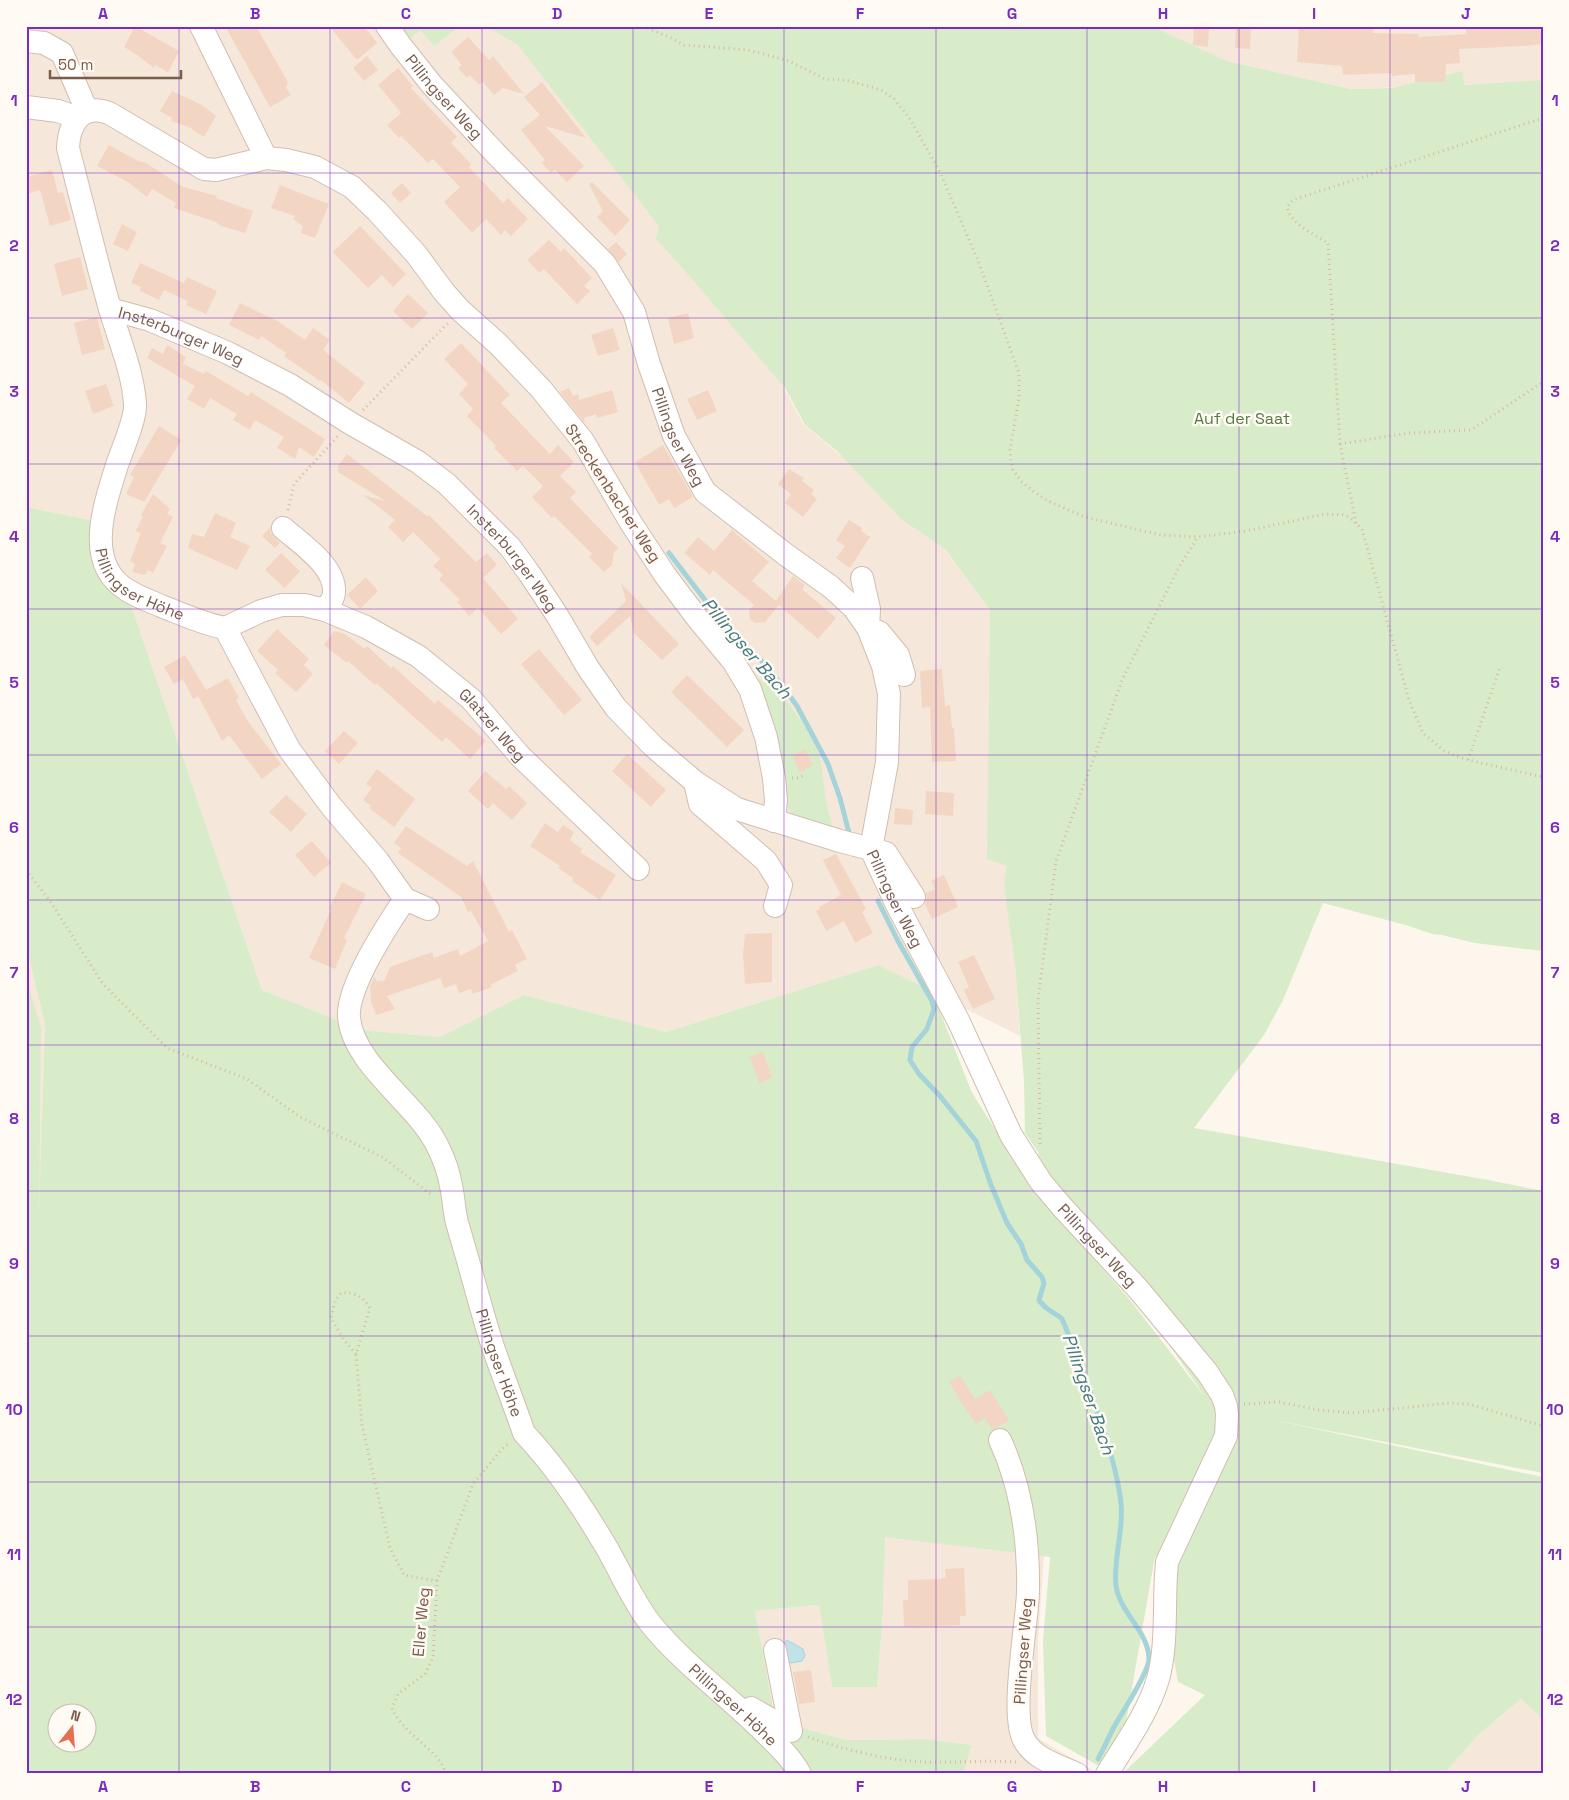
<svg xmlns="http://www.w3.org/2000/svg" width="1569" height="1800" font-family="'Space Grotesk',sans-serif">
  <style>
    .residential { fill: #f5e8da }
    .green { fill: #d8ecc9; fill-rule: evenodd }
    .water { fill: #bfe3e8; stroke: #a5d3da }
    .lines { fill: none; stroke-linecap: round; stroke-linejoin: round }
    .stream { stroke: #a5d3da; stroke-width: 5 }
    .building { fill: #f3d5c3 }
    .minor-casing { stroke: #d1beb0; stroke-width: 24 }
    .path { stroke: #d9b8a5; stroke-width: 3; stroke-dasharray: 1 4; stroke-linecap: butt }
    .minor { stroke: #fff; stroke-width: 22 }
    .grid { fill: none; stroke: #7b2cbf; stroke-width: 1; stroke-opacity: 0.55 }
    .labels { text-anchor: middle; dominant-baseline: central; stroke-width: 5; stroke-linejoin: round; paint-order: stroke }
    .street-label { font-size: 16px; fill: #7a5c4d; stroke: #fffaf3 }
    .park-label { font-size: 16px; fill: #537a41; stroke: #fffaf3 }
    .water-label { font-size: 18px; font-style: italic; fill: #437c86; stroke: #fffaf3 }
    .neatline { fill: none; stroke: #7b2cbf; stroke-width: 2 }
    .grid-label { font-size: 16px; text-anchor: middle; font-weight: bold; fill: #7b2cbf }
  </style>
  <rect width="100%" height="100%" fill="#fdf6ec"/>
  <!-- residential -->
  <g class="residential">
    <path d="M26,26H417L434,46L460,26H516L705,244L804,425L929,528L1035,670L1015,966L1020,1036L878,965L666,1032L524,995L440,1037L362,1030L262,990L131,605L111,591L99,578L92,561L89,546L90,520L26,507Z"/>
    <path d="M1150,26H1543V80L1514,83L1351,89L1227,61Z"/>
    <path d="M26,946L45,1024L38,1263H26Z"/>
    <path d="M884,1536L1044,1556L1038,1640V1737L1042,1741L1099,1774H963L972,1745L924,1739L847,1740L809,1730L774,1713L755,1611L819,1605L832,1687L877,1686L883,1612Z"/>
    <path d="M1521,1699L1543,1720V1774H1444L1478,1735Z"/>
  </g>
  <!-- green -->
  <g class="green">
    <path d="M399,26H460L434,46L420,30L409,39Z"/>
    <path d="M485,26H1159L1160,30L1227,61L1351,89L1392,88L1463,71L1464,85L1543,80V951L1475,943L1442,935L1432,934L1409,926L1323,903L1283,1000L1264,1035L1194,1128L1488,1180L1543,1191V1473L1269,1419L1543,1477V1720L1521,1699L1478,1735L1444,1774H1411L1395,1770L1394,1774H1122L1205,1695L1178,1682L1155,1556L1117,1774H1113L1046,1736L1043,1641L1050,1557L885,1537L883,1612L877,1687H832L819,1605L755,1611L774,1713L809,1730L847,1740L924,1739L972,1745L963,1774H26V977L41,1028L39,1215L45,1024L26,946V507L90,520C89,547 89,573 111,592C117,597 124,600 131,605L262,990L362,1030L440,1037L524,995L666,1032L878,965L932,991L972,1093L1036,1193L1130,1300L1205,1397L1071,1200L1051,1179L1039,1157L1038,1152L1025,1133L1024,1081L1015,966L1004,885L1007,866L987,859L990,610L945,549L901,519L838,452L805,425L785,388L685,271L656,239L659,226L517,44ZM58,1712H88V1742H58Z"/>
    <path d="M753,676L778,689L805,726L820,756L826,801L834,835L794,819L785,803Z"/>
  </g>
  <!-- water -->
  <path class="water" d="M787,1640L803,1649L805,1656L802,1661L791,1663L786,1660L784,1644Z"/>
  <g class="lines">
    <!-- stream -->
    <g class="stream">
      <path d="M669,553L725,626L739,642L759,658L781,684L797,706L828,764L840,798L849,833"/>
      <path d="M878,901L898,941L932,1001L934,1009L927,1029L912,1047L910,1060L919,1074L940,1096L976,1141L991,1185L1007,1223L1021,1244L1027,1260L1042,1277L1044,1283L1039,1300C1044,1309 1054,1312 1062,1319C1077,1355 1091,1391 1103,1429C1111,1453 1118,1478 1121,1503C1124,1531 1113,1558 1116,1586C1120,1613 1148,1631 1149,1658C1150,1670 1122,1713 1115,1725C1109,1736 1104,1748 1098,1759"/>
    </g>
  </g>
  <!-- building -->
  <g class="building">
    <path d="M135,26L179,51L168,72L155,65L154,68L136,54L124,47Z"/>
    <path d="M225,26H256L288,82L286,88L291,95L270,107Z"/>
    <path d="M329,26H364L377,43L357,60Z"/>
    <path d="M1194,26H1209L1208,47L1193,45Z"/>
    <path d="M1236,26H1251L1250,49L1235,48Z"/>
    <path d="M1299,26H1373V33L1419,34L1418,37L1466,34V26H1543V44L1524,46L1459,49L1460,63L1446,64L1445,82H1415V74L1392,76V73L1343,75L1342,66L1297,62Z"/>
    <path d="M468,37L489,60L493,56L524,94L503,88L494,95L483,82L479,85L470,75L467,78L458,68L462,65L451,52Z"/>
    <path d="M367,56L378,70L364,81L353,68Z"/>
    <path d="M398,68L413,86L411,88L457,137L451,143L471,164L469,167L503,203L508,198L528,219L511,236L505,230L501,235L486,219L472,233L444,202L460,187L433,159L428,163L401,136L399,138L387,125L401,113L378,85Z"/>
    <path d="M542,82L586,138L545,126L584,166L567,182L555,170L551,173L542,163L545,160L521,130L540,115L524,97Z"/>
    <path d="M172,91L202,105L216,116L204,137L191,129L192,128L171,121L172,118L160,111Z"/>
    <path d="M109,145L138,161L146,163L183,187L217,196L216,198L253,211L245,233L221,226L216,222L174,208L176,203L152,189L147,197L128,182L97,166Z"/>
    <path d="M52,170L58,193L63,192L71,220L50,226L40,190L26,194V177Z"/>
    <path d="M592,182L630,220L615,236L597,217L603,211L589,184Z"/>
    <path d="M402,183L411,193L400,203L391,193Z"/>
    <path d="M280,185L329,204L315,238L301,233L303,226L293,219L295,216L271,208Z"/>
    <path d="M122,224L137,232L128,251L113,244Z"/>
    <path d="M360,226L406,274L393,287L382,275L368,288L333,252Z"/>
    <path d="M549,240L561,252L564,248L592,278L584,286L590,291L577,304L544,269L539,273L527,260Z"/>
    <path d="M616,242L627,254L619,262L608,249Z"/>
    <path d="M80,257L88,289L62,296L54,264Z"/>
    <path d="M140,263L184,283L187,277L217,291L206,314L186,305L188,301L164,290L159,300L140,291L141,287L131,283Z"/>
    <path d="M408,294L428,313L412,329L393,311Z"/>
    <path d="M240,303L279,322L305,340L313,328L330,340L323,350L365,383L349,403L321,380L320,381L284,356L286,353L261,336L259,340L229,325Z"/>
    <path d="M688,313L694,338L674,344L668,318Z"/>
    <path d="M97,317L105,349L82,355L74,323Z"/>
    <path d="M613,328L620,350L598,356L591,335Z"/>
    <path d="M461,343L510,395L501,403L550,454L558,445L574,462L560,476L576,492L570,498L618,548L614,552L612,565L604,572L589,557L592,554L554,516L552,518L532,497L543,486L523,466L517,471L494,448L496,446L467,416L473,409L459,394L468,384L444,359Z"/>
    <path d="M167,345L186,357L183,364L204,374L206,371L248,396L251,392L325,439L314,457L299,447L295,459L277,448L284,437L255,420L250,430L233,420L237,414L210,398L204,409L187,399L195,386L147,358L152,348L163,354Z"/>
    <path d="M106,384L114,406L93,414L85,391Z"/>
    <path d="M569,388L573,396L578,394L579,400L612,390L618,412L597,418L596,414L584,418L585,423L560,392Z"/>
    <path d="M708,390L717,411L697,420L687,399Z"/>
    <path d="M159,426L181,440L144,502L126,494L134,477L130,475Z"/>
    <path d="M663,445L693,497L674,508L669,499L659,505L635,462Z"/>
    <path d="M347,454L427,516L429,515L476,562L487,553L497,565L483,578L518,619L501,634L478,608L469,616L457,602L460,600L439,579L443,575L433,566L440,559L413,532L403,542L388,527L395,520L363,495L385,501L338,472V466Z"/>
    <path d="M789,469L804,478L802,481L814,490L811,494L817,499L803,517L785,503L791,494L778,484Z"/>
    <path d="M153,494L170,509L167,514L173,517L160,543L167,546L153,573L148,570L145,575L132,572L135,564L130,561L141,533L136,531L143,516L141,515Z"/>
    <path d="M215,513L236,523L230,537L250,546L237,570L188,548L192,534L204,537Z"/>
    <path d="M849,520L862,528L861,531L870,537L850,568L836,558L845,546L836,540Z"/>
    <path d="M270,527L271,533L280,543L275,548L262,536Z"/>
    <path d="M732,530L769,562L752,581L776,601L793,576L805,585L802,589L836,618L818,639L779,605L765,622L755,623L750,619L749,610L754,605L713,570L710,575L684,553L698,537L714,551Z"/>
    <path d="M281,553L300,571L285,588L265,570Z"/>
    <path d="M366,577L378,591L360,609L347,595Z"/>
    <path d="M621,583L679,644L662,660L634,633L630,616L597,646L589,637L626,601Z"/>
    <path d="M277,629L309,659L304,665L313,674L296,692L275,673L278,670L257,651Z"/>
    <path d="M334,631L345,634L365,649L367,646L391,668L393,666L435,704L438,700L486,741L470,759L446,737L442,742L376,683L375,685L348,661L347,663L324,645Z"/>
    <path d="M539,649L582,700L564,715L521,664Z"/>
    <path d="M185,655L206,690L228,678L239,698L236,700L247,720L281,764L262,779L229,735L222,741L198,696L193,699L183,679L174,684L164,667Z"/>
    <path d="M942,669L945,706L950,705L952,728H954L956,761L932,762L930,707L922,708L920,671Z"/>
    <path d="M687,675L744,730L727,747L671,692Z"/>
    <path d="M344,731L358,743L339,764L325,751Z"/>
    <path d="M805,749L813,765L800,772L792,756Z"/>
    <path d="M627,754L666,790L651,807L612,771Z"/>
    <path d="M377,769L415,799L394,827L369,808L371,806L363,800L372,788L366,784Z"/>
    <path d="M485,771L506,789L509,786L527,803L512,820L493,803L488,809L468,791Z"/>
    <path d="M926,791L954,793L953,816L925,814Z"/>
    <path d="M286,795L307,814L291,832L269,812Z"/>
    <path d="M895,808L913,810L912,825L894,824Z"/>
    <path d="M545,823L558,832L563,825L574,832L570,840L582,849L580,852L616,875L600,900L572,881L573,878L558,868L560,866L530,846Z"/>
    <path d="M406,826L467,866L473,861L509,932L512,930L527,959L515,965L518,971L490,985L492,987L473,994L471,989L459,993L456,984L444,988L440,978L387,996L395,1009L376,1015L371,1002L370,987L374,977L377,981H384L390,967L432,952L434,958L458,949L460,956L488,941L471,911L468,912L461,897L398,853L401,848L394,843Z"/>
    <path d="M312,841L331,863L314,877L295,855Z"/>
    <path d="M836,854L866,909L862,912L873,933L855,943L844,921L826,931L816,911L820,909L819,907L841,895L823,860Z"/>
    <path d="M944,875L958,907L932,919L925,904L927,897L926,893L935,889L931,881Z"/>
    <path d="M342,882L366,894L344,938L347,940L335,969L309,958L331,910L329,909Z"/>
    <path d="M772,933V982L745,984L743,955L745,934Z"/>
    <path d="M974,955L995,999L973,1009L964,990L969,987L958,962Z"/>
    <path d="M763,1052L772,1078L759,1083L750,1057Z"/>
    <path d="M960,1376L975,1399L990,1390L1009,1420L992,1430L985,1418L976,1424L956,1395L957,1394L949,1382Z"/>
    <path d="M964,1568L966,1616H960V1625L904,1627L903,1600H908V1580L942,1579V1578H946L945,1569Z"/>
    <path d="M811,1670L815,1702L799,1704L793,1672Z"/>
  </g>
  <g class="lines">
    <!-- minor casing -->
    <g class="minor-casing">
      <g id="minor">
        <path d="M201,26L266,158"/>
        <path id="s1" d="M387,26L401,46L432,85L497,155L605,264L634,312L649,364L674,436L705,492L785,554L831,587L854,608L868,628L883,666L889,694L887,762L871,849L897,905L958,1020L1011,1135L1041,1182L1063,1208L1139,1290L1207,1372L1222,1395L1226,1406L1227,1415L1226,1436L1167,1562L1166,1575C1164,1607 1167,1647 1158,1679C1148,1713 1125,1744 1107,1774"/>
        <path d="M26,41L44,43L62,53L87,111"/>
        <path d="M26,107L58,111L78,118"/>
        <path id="s2" d="M110,309L150,320L228,353L290,385L350,423L418,462L447,484L510,547L529,573L557,615L588,668L616,708L654,747L695,782L737,809L840,841L886,853L914,897"/>
        <path d="M283,528C301,544 336,566 334,593C334,599 328,605 325,610"/>
        <path d="M862,578L869,609L868,628L879,632L898,655L904,675"/>
        <path id="s3" d="M225,628L261,611L282,605H304L325,610L366,627L418,656L471,699L520,756L638,869"/>
        <path d="M695,782L700,804L766,861L781,885L775,906"/>
        <path id="s4" d="M774,821L776,800L774,778L766,737L750,689L733,661L698,619L665,575L631,523L583,441L541,389L498,344L460,310L444,292L416,254L377,211L352,187L315,167L286,160L266,158L216,170L204,169L109,113C81,103 69,124 68,148C82,202 95,256 110,309C119,340 133,372 135,404C136,419 122,450 117,465C105,504 83,563 127,590C138,597 150,601 161,606C182,614 203,624 225,628L289,749L331,806L378,861L405,899C388,924 346,988 349,1018C354,1066 417,1103 438,1147C444,1159 449,1173 451,1186C454,1199 454,1211 457,1223C470,1265 480,1307 493,1347C503,1376 514,1404 524,1433C557,1468 584,1509 608,1550C622,1575 633,1601 650,1623C682,1663 726,1694 763,1731C776,1744 791,1757 800,1774"/>
        <path d="M405,899L428,909"/>
        <path d="M1000,1440C1022,1488 1029,1539 1028,1592C1027,1626 1010,1714 1024,1740C1035,1760 1058,1765 1077,1774"/>
        <path d="M751,1708L791,1731L775,1650"/>
      </g>
    </g>
    <!-- path -->
    <g class="path">
      <path d="M643,26L671,38L684,45L748,50L789,61L825,79L845,80L871,87L883,91L894,99L908,116L938,168L977,258L1019,373V398L1010,450L1011,460L1013,470L1022,482L1033,491L1048,501L1085,517L1161,535L1198,537L1246,531L1325,514L1343,515L1349,517L1362,529L1409,700L1423,733L1443,750L1456,756L1468,760L1543,777"/>
      <path d="M363,410L448,323"/>
      <path d="M1340,444L1409,433L1471,430L1543,382"/>
      <path d="M288,510L294,484L338,436"/>
      <path d="M1356,523L1340,444L1328,243C1314,234 1291,225 1287,207L1293,200L1543,118"/>
      <path d="M1468,760L1500,667"/>
      <path d="M792,778H799L806,774"/>
      <path d="M26,870L50,901L103,984L167,1048L247,1079L300,1117L382,1157L433,1196"/>
      <path d="M1040,1144L1038,1000L1056,861L1123,678L1179,567L1198,537"/>
      <path d="M356,1354L343,1339L331,1318L335,1301L341,1293C354,1292 363,1296 370,1308L356,1354L362,1425L390,1548L404,1575L437,1581"/>
      <path d="M1244,1404L1279,1402L1319,1410L1352,1413L1449,1403L1469,1404L1543,1426"/>
      <path d="M808,1737C845,1750 885,1760 924,1762C955,1763 986,1760 1016,1762"/>
      <path d="M446,1774C440,1750 402,1734 392,1708L398,1694L425,1674L433,1658L437,1581L473,1484L501,1450L509,1443"/>
    </g>
    <!-- minor -->
    <use href="#minor" class="minor"/>
  </g>
  <!-- grid -->
  <path class="grid" d="M179,26V1774M330,26V1774M482,26V1774M633,26V1774M784,26V1774M936,26V1774M1087,26V1774M1239,26V1774M1390,26V1774M26,173H1543M26,318H1543M26,464H1543M26,609H1543M26,755H1543M26,900H1543M26,1045H1543M26,1191H1543M26,1336H1543M26,1482H1543M26,1627H1543"/>
  <g class="labels">
    <!-- street labels -->
    <g class="street-label">
      <text stroke="none"><textPath href="#s1" startOffset="91">Pillingser Weg</textPath></text>
      <text stroke="none"><textPath href="#s2" startOffset="76">Insterburger Weg</textPath></text>
      <text stroke="none"><textPath href="#s1" startOffset="512">Pillingser Weg</textPath></text>
      <text transform="translate(613 493) rotate(57)">Streckenbacher Weg</text>
      <text stroke="none"><textPath href="#s2" startOffset="481">Insterburger Weg</textPath></text>
      <text stroke="none"><textPath href="#s4" startOffset="1581">Pillingser Höhe</textPath></text>
      <text stroke="none"><textPath href="#s3" startOffset="311">Glatzer Weg</textPath></text>
      <text stroke="none"><textPath href="#s1" startOffset="1068">Pillingser Weg</textPath></text>
      <text stroke="none"><textPath href="#s1" startOffset="1472">Pillingser Weg</textPath></text>
      <text stroke="none"><textPath href="#s4" startOffset="2524">Pillingser Höhe</textPath></text>
      <text transform="translate(421 1622) rotate(-85)">Eller Weg</text>
      <text transform="translate(1023 1651) rotate(-86)">Pillingser Weg</text>
      <text stroke="none"><textPath href="#s4" startOffset="2944">Pillingser Höhe</textPath></text>
    </g>
    <!-- park labels -->
    <g class="park-label">
      <text x="1242" y="418">Auf der Saat</text>
    </g>
    <!-- water labels -->
    <g class="water-label">
      <text transform="translate(747 648) rotate(49)">Pillingser Bach</text>
      <text transform="translate(1089 1394) rotate(71)">Pillingser Bach</text>
    </g>
  </g>
  <!-- border -->
  <rect width="1569" height="1800" fill="none" stroke="#fffaf3" stroke-width="55"/>
  <!-- north arrow -->
  <g transform="translate(72 1728) rotate(17)"><circle r="24" fill="#fffaf3" stroke="#cabbb1"/>
  <path d="M0-4L9 19L0 12L-9 19Z" fill="#e76f51"/>
  <text y="-8" font-size="14" font-weight="bold" text-anchor="middle" fill="#7a5c4d">N</text>
  </g>
  <!-- scale -->
  <path d="M50 70v8h131v-8" fill="none" stroke="#7a5c4d" stroke-width="2.5"/>
  <text x="58" y="70" font-size="15" fill="#7a5c4d" stroke="#fffaf3" stroke-width="4" paint-order="stroke">50 m</text>
  <rect x="28" y="28" width="1514" height="1744" class="neatline"/>
  <g class="grid-label">
    <text x="103" y="19">A</text>
    <text x="255" y="19">B</text>
    <text x="406" y="19">C</text>
    <text x="557" y="19">D</text>
    <text x="709" y="19">E</text>
    <text x="860" y="19">F</text>
    <text x="1012" y="19">G</text>
    <text x="1163" y="19">H</text>
    <text x="1314" y="19">I</text>
    <text x="1466" y="19">J</text>
    <text x="14" y="106">1</text>
    <text x="1555" y="106">1</text>
    <text x="14" y="251">2</text>
    <text x="1555" y="251">2</text>
    <text x="14" y="397">3</text>
    <text x="1555" y="397">3</text>
    <text x="14" y="542">4</text>
    <text x="1555" y="542">4</text>
    <text x="14" y="688">5</text>
    <text x="1555" y="688">5</text>
    <text x="14" y="833">6</text>
    <text x="1555" y="833">6</text>
    <text x="14" y="978">7</text>
    <text x="1555" y="978">7</text>
    <text x="14" y="1124">8</text>
    <text x="1555" y="1124">8</text>
    <text x="14" y="1269">9</text>
    <text x="1555" y="1269">9</text>
    <text x="14" y="1415">10</text>
    <text x="1555" y="1415">10</text>
    <text x="14" y="1560">11</text>
    <text x="1555" y="1560">11</text>
    <text x="14" y="1705">12</text>
    <text x="1555" y="1705">12</text>
    <text x="103" y="1792">A</text>
    <text x="255" y="1792">B</text>
    <text x="406" y="1792">C</text>
    <text x="557" y="1792">D</text>
    <text x="709" y="1792">E</text>
    <text x="860" y="1792">F</text>
    <text x="1012" y="1792">G</text>
    <text x="1163" y="1792">H</text>
    <text x="1314" y="1792">I</text>
    <text x="1466" y="1792">J</text>
  </g>
</svg>
